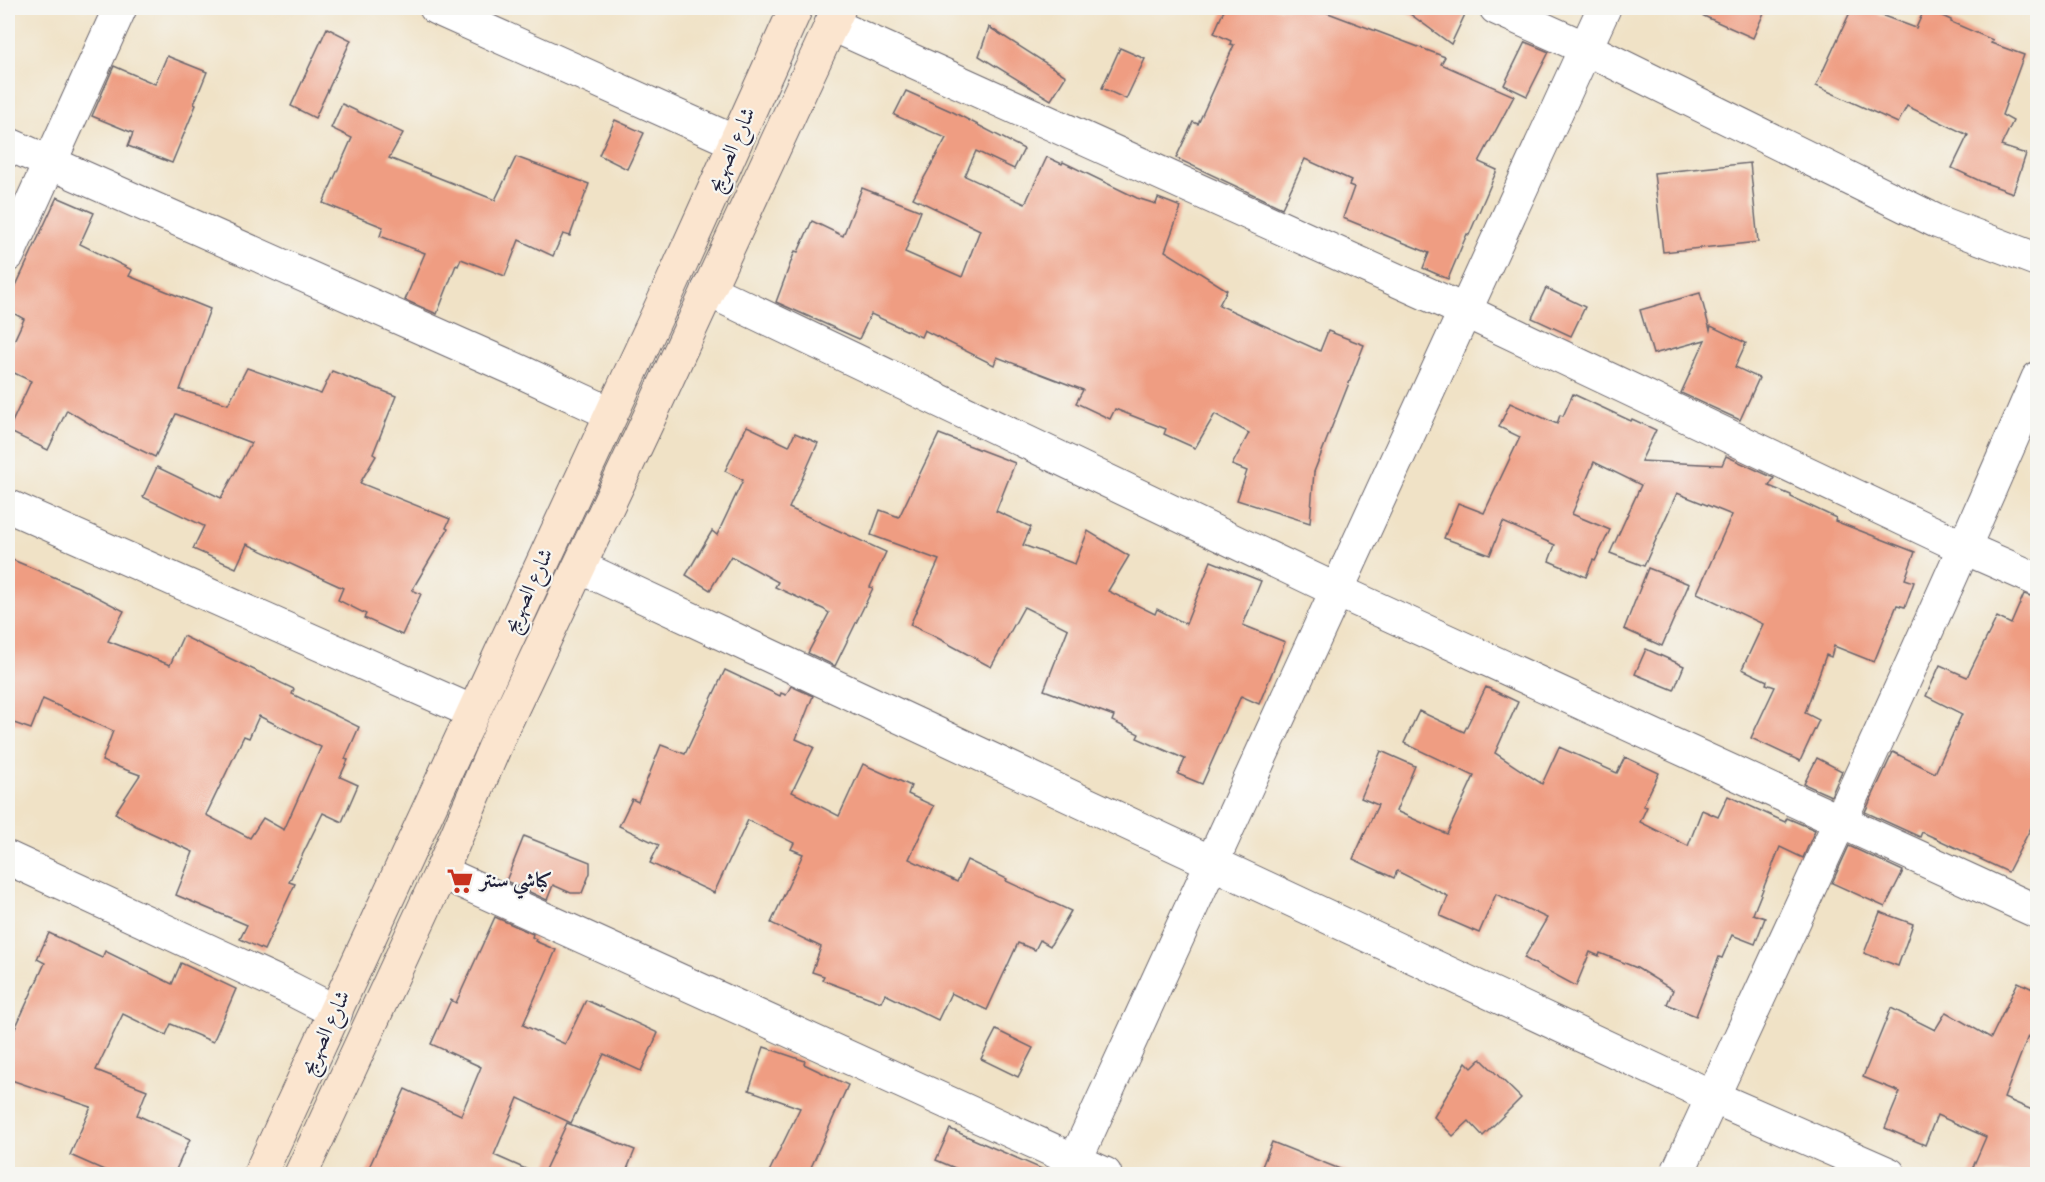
<svg xmlns="http://www.w3.org/2000/svg" width="2045" height="1182" font-family="Vollkorn,Amiri,serif">
  <style>
    .building { fill: #ef9d82; fill-rule: evenodd }
    .lines { fill: none; stroke-linecap: round; stroke-linejoin: round }
    .minor-casing { stroke: #6a656c; stroke-width: 35 }
    .secondary-casing { stroke: #6a656c; stroke-width: 35 }
    .minor { stroke: #fff; stroke-width: 33 }
    .secondary { stroke: #fbe5cf; stroke-width: 33 }
    .labels { text-anchor: middle; dominant-baseline: central; stroke-width: 4.5; stroke-linejoin: round; paint-order: stroke }
    .street-label { font-size: 21px; fill: #22223b; stroke: #f6f6f2 }
    .poi-label { font-size: 21px; font-weight: bold; fill: #22223b; stroke: #f6f6f2; text-anchor: start }
  </style>
  <rect width="100%" height="100%" fill="#f6f6f2"/>
  <filter id="ink" filterUnits="userSpaceOnUse"><feTurbulence type="fractalNoise" baseFrequency=".0167" numOctaves="2"/><feDisplacementMap in="SourceGraphic" scale="12" xChannelSelector="R" yChannelSelector="G"/><feConvolveMatrix kernelMatrix="1 2 1 2 8 2 1 2 1" color-interpolation-filters="sRGB"/></filter>
  <filter id="wash" filterUnits="userSpaceOnUse"><feTurbulence type="fractalNoise" baseFrequency=".008" numOctaves="4" result="noise"/><feDisplacementMap in="SourceGraphic" scale="24" xChannelSelector="R" yChannelSelector="G"/><feGaussianBlur stdDeviation="1.35" result="paint"/><feColorMatrix in="noise" values="0 0 0 0 0 0 0 0 0 0 0 0 0 0 0 0 0 1.4 0 .05"/><feComposite in="paint" operator="in"/></filter>
  <g filter="url(#wash)">
    <rect width="100%" height="100%" fill="#f0e2c6"/>
    <g id="blocks">
      <!-- building -->
      <g class="building">
        <path d="M1225,8H1315L1445,57L1441,64L1514,96L1479,162L1497,170L1469,235L1467,234L1448,279L1423,268L1429,253L1343,218L1354,187L1349,185L1351,180L1305,159L1282,208L1176,158L1193,122L1198,124L1234,45L1230,44L1231,41L1214,33Z"/>
        <path d="M1402,8H1468L1451,44Z"/>
        <path d="M1686,8H1766L1753,38Z"/>
        <path d="M1852,8H1862L1916,28L1925,8L1951,20V22L1993,40L1991,43L2024,55L2002,115L2013,121L2001,146L2026,154L2013,193L1980,181L1952,168L1968,135L1907,106L1898,123L1816,86Z"/>
        <path d="M989,27L1066,76L1051,100L979,56Z"/>
        <path d="M327,28L351,40L315,118L291,106Z"/>
        <path d="M1525,42L1549,52L1527,96L1504,85Z"/>
        <path d="M1120,48L1145,59L1126,99L1102,88Z"/>
        <path d="M167,56L207,72L194,104L196,105L172,163L128,146L133,133L92,116L114,66L155,84Z"/>
        <path d="M906,91L953,112L1024,149L1014,169L976,151L965,176L1025,204L1047,157L1062,164L1063,162L1137,198L1156,204L1158,198L1181,207L1165,251L1227,290L1219,305L1320,351L1328,331L1364,345L1314,472L1310,523L1237,500L1247,471L1232,465L1249,433L1215,414L1195,448L1164,434L1166,429L1115,409L1110,419L1076,403L1083,390L997,357L994,365L924,330L921,337L871,314L859,339L776,302L795,251L798,252L812,221L843,236L862,188L921,211L905,252L962,277L980,230L913,198L946,138L894,115Z"/>
        <path d="M342,104L403,133L389,158L495,200L516,157L589,184L570,236L563,234L553,256L519,240L505,276L461,259L458,266L456,265L437,314L405,300L425,253L380,236L383,227L323,203L352,138L331,128Z"/>
        <path d="M615,120L644,133L627,169L599,155Z"/>
        <path d="M1750,163L1758,242L1663,252L1654,173Z"/>
        <path d="M57,197L94,213L80,244L132,270L129,276L210,309L180,390L228,404L247,368L321,394L332,371L396,396L373,454L376,456L360,483L450,519L446,528L448,529L412,590L421,594L402,635L364,618L366,614L338,600L343,588L247,544L236,568L193,549L204,526L143,497L157,467L221,498L251,443L176,414L155,457L105,433L67,410L48,450L8,431L31,381L8,370V354L24,319L8,310V303Z"/>
        <path d="M1546,288L1585,307L1571,336L1532,318Z"/>
        <path d="M1700,293L1710,330L1711,326L1746,343L1735,367L1759,378L1740,420L1681,393L1705,340L1653,354L1640,310Z"/>
        <path d="M1573,394L1631,421L1632,419L1656,430L1641,461L1722,465L1726,456L1774,478L1769,486L1791,495V497L1836,518L1835,521L1915,552L1905,579L1914,582L1905,607L1897,605L1874,662L1834,646L1831,657L1826,655L1805,713L1819,720L1800,761L1751,738L1775,687L1766,684L1767,681L1742,669L1763,624L1697,593L1732,515L1677,493L1644,566L1610,553L1641,485L1594,462L1572,514L1610,530L1595,561L1593,560L1586,577L1549,561L1555,545L1503,522L1490,555L1444,538L1458,503L1484,513L1520,437L1499,427L1510,403L1557,424L1560,415L1563,416Z"/>
        <path d="M747,426L789,446L795,433L818,443L789,508L886,552L870,587L873,588L835,666L808,653L829,613L823,609L775,587L778,582L731,556L710,590L686,575L712,531L717,535L743,480L725,471Z"/>
        <path d="M939,434L1015,463L996,511L1031,527L1023,545L1075,564L1088,531L1129,556L1108,591L1155,614L1157,609L1186,624L1211,561L1261,581L1243,625L1285,642L1259,704L1241,696L1202,784L1178,774L1185,759L1137,738L1139,734L1112,721L1114,716L1044,690L1068,629L1024,607L991,667L932,635L910,625L939,560L871,535L880,510L899,517Z"/>
        <path d="M8,558L78,587L124,611L108,641L170,665L183,636L294,689L292,694L359,727L345,759L348,760L340,777L358,785L342,822L323,813L289,882L295,884L264,950L240,939L247,925L176,895L193,852L136,826L115,813L140,775L102,761L113,731L43,699L31,729L8,721ZM259,716L321,747L284,830L263,818L250,838L206,815L244,736L249,738Z"/>
        <path d="M1648,568L1689,584L1662,646L1624,629Z"/>
        <path d="M2024,594L2037,598V816L2008,872L1922,832L1920,837L1865,812L1893,752L1935,773L1962,714L1926,696L1940,665L1967,677L1997,617L2011,624Z"/>
        <path d="M1646,649L1684,666L1674,690L1635,674Z"/>
        <path d="M725,670L780,696L781,693L786,695L791,686L813,696L796,739L814,747L792,792L839,816L863,764L911,786L908,794L934,806L909,859L957,882L967,860L1007,879L1006,881L1071,911L1050,946L1040,940L1035,950L1018,943L987,1010L951,993L938,1020L885,994L881,1002L822,980L824,976L812,972L821,947L771,923L803,854L791,849L794,843L748,820L714,893L650,863L659,845L619,826L632,799L638,802L661,745L685,754Z"/>
        <path d="M1486,687L1518,702L1495,753L1542,784L1559,747L1617,773L1625,757L1659,773L1643,806L1647,807L1640,822L1688,846L1702,810L1718,817L1728,796L1785,822L1787,818L1815,830L1803,858L1780,847L1753,914L1765,918L1755,944L1732,935L1722,958L1719,957L1696,1016L1667,1004L1673,990L1637,968L1600,953L1599,956L1590,952L1576,986L1524,958L1547,918L1496,894L1479,933L1440,916L1448,896L1397,871L1394,878L1353,859L1378,805L1361,798L1381,751L1415,766L1396,811L1447,834L1474,776L1404,743L1419,711L1464,732Z"/>
        <path d="M1817,758L1842,771L1831,796L1804,784Z"/>
        <path d="M524,836L590,862V873L582,893H571L553,885L547,900L506,881Z"/>
        <path d="M1849,846L1903,871L1885,907L1832,883Z"/>
        <path d="M1880,912L1913,924L1898,966L1864,953Z"/>
        <path d="M495,917L533,934L532,937L536,939L535,941L556,950L523,1025L565,1044L586,1000L658,1033L641,1071L604,1054L571,1123L518,1098L494,1155L537,1174H366L405,1089L461,1115L481,1067L431,1044L451,1000L456,1003Z"/>
        <path d="M49,933L102,958L105,951L172,984L181,963L236,989L213,1042L171,1024L166,1035L123,1014L96,1070L147,1090L137,1115L190,1139L174,1174H113L70,1155L91,1107L8,1079V1044L45,963L37,959Z"/>
        <path d="M2018,982L2037,991V1041L2028,1036L2004,1098L2037,1112V1174H1970L1986,1137L1937,1115L1925,1145L1885,1128L1900,1092L1863,1077L1891,1008L1935,1030L1946,1012L1991,1038Z"/>
        <path d="M996,1030L1033,1048L1018,1077L981,1059Z"/>
        <path d="M764,1047L805,1061L804,1064L848,1085L808,1174H768L800,1108L749,1090Z"/>
        <path d="M1481,1059L1521,1098L1483,1136L1469,1121L1453,1136L1434,1117L1466,1062L1472,1068Z"/>
        <path d="M567,1123L635,1150L625,1174H543Z"/>
        <path d="M950,1129L1051,1173L1050,1174H969L936,1160Z"/>
        <path d="M1272,1142L1350,1173V1174H1259Z"/>
      </g>
    </g>
  </g>
  <g filter="url(#ink)">
    <use href="#blocks" fill-opacity="0" stroke="#6a656c" stroke-width="1.5"/>
    <g class="lines">
      <!-- minor casing -->
      <g class="minor-casing">
        <g id="minor">
          <path d="M436,8L735,142"/>
          <path d="M1496,8L1585,48L1936,221L2038,260"/>
          <path d="M831,24L1465,311L1965,548L2038,580"/>
          <path d="M8,144L526,374L610,413"/>
          <path d="M8,255L120,8"/>
          <path d="M708,290L1338,591L2038,912"/>
          <path d="M8,506L473,712"/>
          <path d="M580,567L1713,1097L1889,1174"/>
          <path d="M8,858L289,988L336,1012"/>
          <path d="M441,872L1105,1174"/>
          <path d="M1069,1174L1604,8"/>
          <path d="M1677,1174C1799,910 1923,646 2038,378"/>
        </g>
      </g>
      <!-- secondary casing -->
      <g class="secondary-casing">
        <g id="secondary">
          <path d="M260,1174L672,283L796,8"/>
          <path d="M301,1174L441,872L502,730L644,429L839,8"/>
        </g>
      </g>
      <!-- minor -->
      <use href="#minor" class="minor"/>
      <!-- secondary -->
      <use href="#secondary" class="secondary"/>
    </g>
  </g>
  <!-- icons -->
  <defs>
    <g id="supermarket-bare" transform="scale(2.07)"><path d="M-6-5.5h2.5l.6 2H6L4.5 2H-2.5L-4.4-4H-6ZM-1.5 3.2a1.3 1.3 0 1 0 .1 0ZM3 3.2a1.3 1.3 0 1 0 .1 0Z" fill="#c8321e" stroke="#f6f6f2" stroke-width="2.5" paint-order="stroke"/></g>
  </defs>
  <g fill-rule="evenodd">
    <use href="#supermarket-bare" x="460" y="881"/>
  </g>
  <g class="labels">
    <!-- street labels -->
    <g class="street-label">
      <text transform="translate(732 150) rotate(-66)">شارع الصهريج</text>
      <text transform="translate(529 591) rotate(-65)">شارع الصهريج</text>
      <text transform="translate(326 1033) rotate(-65)">شارع الصهريج</text>
    </g>
    <!-- poi labels -->
    <g class="poi-label">
      <text x="480" y="881">كباشي سنتر</text>
    </g>
  </g>
  <!-- margin -->
  <rect width="2045" height="1182" fill="none" stroke="#f6f6f2" stroke-width="30"/>
</svg>
